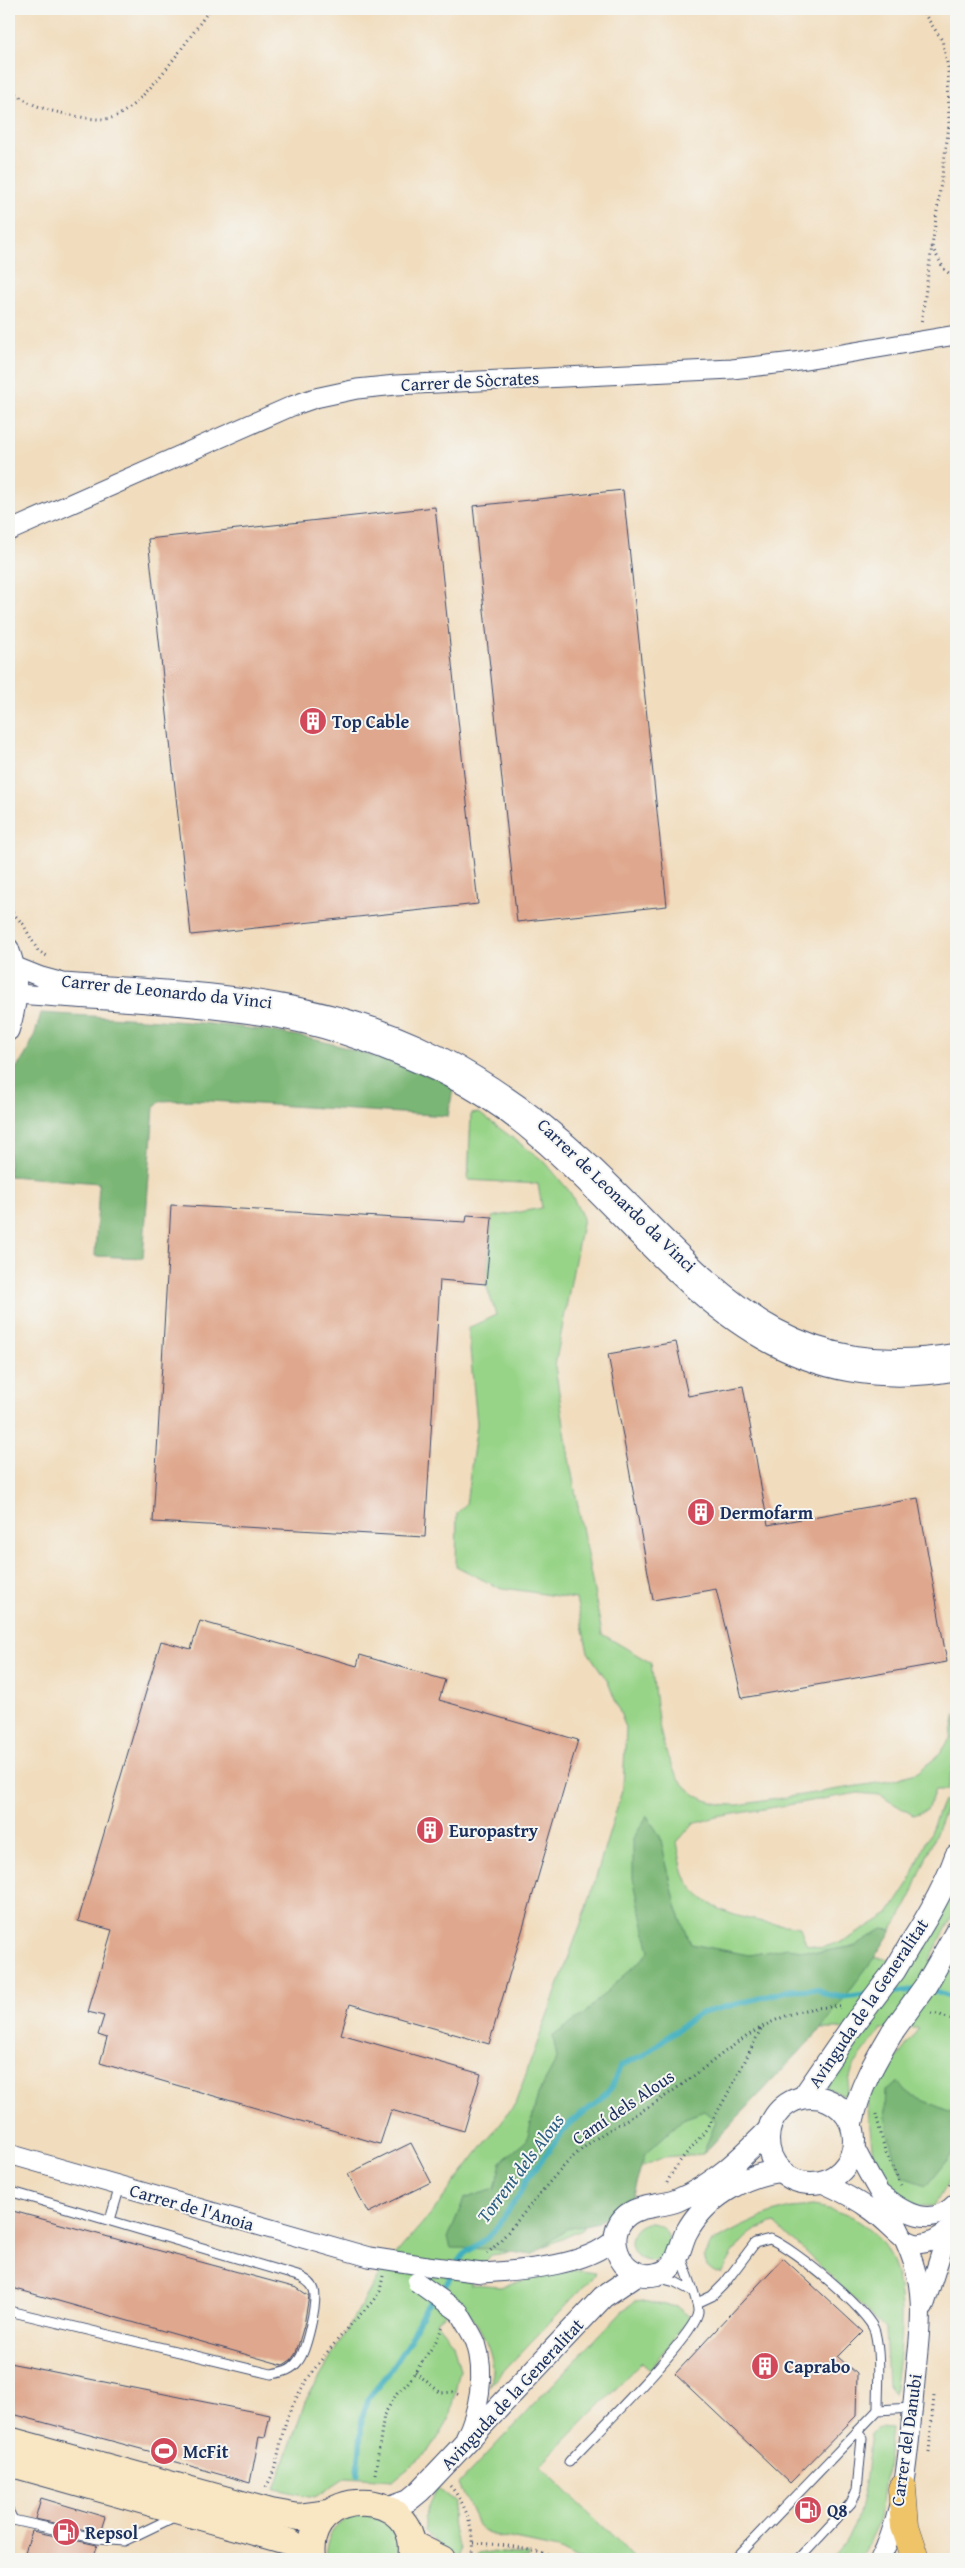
<svg xmlns="http://www.w3.org/2000/svg" width="965" height="2568" font-family="'Gentium Book Plus',serif">
  <style>
    .green { fill: #98d488; stroke: #5a8273 }
    .forest { fill: #7ab674; stroke: #4a7269 }
    .lines { fill: none; stroke-linecap: round; stroke-linejoin: round }
    .stream { stroke: #41afbe; stroke-width: 5.5 }
    .building { fill: #dfa88e }
    .service-casing { stroke: #3b496c; stroke-width: 11 }
    .minor-casing { stroke: #3b496c; stroke-width: 21 }
    .tertiary-casing { stroke: #3b496c; stroke-width: 24 }
    .secondary-casing { stroke: #3b496c; stroke-width: 28 }
    .trunk-casing { stroke: #3b496c; stroke-width: 29 }
    .path { stroke: #3b496c; stroke-width: 3; stroke-dasharray: 1 4; stroke-linecap: butt }
    .service { stroke: #fff; stroke-width: 9 }
    .minor { stroke: #fff; stroke-width: 19 }
    .tertiary { stroke: #fff; stroke-width: 22 }
    .secondary { stroke: #f9e7c3; stroke-width: 26 }
    .trunk { stroke: #efc469; stroke-width: 28 }
    .minor-bridge-casing { stroke: #3b496c; stroke-width: 21; stroke-linecap: butt }
    .tertiary-bridge-casing { stroke: #3b496c; stroke-width: 24; stroke-linecap: butt }
    .minor-bridge { stroke: #fff; stroke-width: 19 }
    .tertiary-bridge { stroke: #fff; stroke-width: 22 }
    .labels { text-anchor: middle; dominant-baseline: central; stroke-width: 4; stroke-linejoin: round; paint-order: stroke }
    .street-label { font-size: 18px; fill: #1b2f5e; stroke: #f6f6f2 }
    .poi-label { font-size: 18px; font-weight: bold; fill: #1b2f5e; stroke: #f6f6f2; text-anchor: start }
    .water-label { font-size: 19px; font-style: italic; fill: #285c80; stroke: #f6f6f2 }
  </style>
  <rect width="100%" height="100%" fill="#f6f6f2"/>
  <filter id="ink" filterUnits="userSpaceOnUse"><feTurbulence type="fractalNoise" baseFrequency=".02" numOctaves="2"/><feDisplacementMap in="SourceGraphic" scale="10" xChannelSelector="R" yChannelSelector="G"/><feConvolveMatrix kernelMatrix="1 2 1 2 8 2 1 2 1" color-interpolation-filters="sRGB"/></filter>
  <filter id="wash" filterUnits="userSpaceOnUse"><feTurbulence type="fractalNoise" baseFrequency=".0096" numOctaves="4" result="noise"/><feDisplacementMap in="SourceGraphic" scale="20" xChannelSelector="R" yChannelSelector="G"/><feGaussianBlur stdDeviation="1.12" result="paint"/><feColorMatrix in="noise" values="0 0 0 0 0 0 0 0 0 0 0 0 0 0 0 0 0 1.4 0 .05"/><feComposite in="paint" operator="in"/></filter>
  <g filter="url(#wash)">
    <rect width="100%" height="100%" fill="#f1ddbe"/>
    <!-- green -->
    <g class="green">
      <path d="M479,1113L545,1162L570,1192L583,1218L555,1366L569,1458L602,1634L651,1663C658,1711 657,1788 715,1803C722,1805 731,1805 738,1805L890,1781L918,1772L940,1754L951,1737L956,1713V1752L947,1790H935L927,1810L913,1815L879,1795L858,1793L717,1817L693,1824L677,1842C680,1856 682,1878 693,1889C719,1919 764,1922 800,1927L806,1944L822,1948L848,1939L889,1914L909,1883L943,1801L948,1803L908,1904L874,1958L912,1960L956,1880V1910L929,1961L956,1962V2168L934,2206H918L904,2200L873,2157L867,2099L919,2028L881,2029L853,2067L845,2096L827,2088L850,2049L865,2029H821L703,2154L664,2157L609,2181L582,2230L541,2248L491,2255L470,2284L500,2286L574,2270L595,2273L590,2280L489,2386C491,2381 493,2375 493,2371C493,2347 475,2317 459,2301L436,2322L453,2343L460,2370L449,2419L430,2451L394,2480L346,2477L315,2497L275,2489L305,2402L381,2271L434,2210L515,2104L588,1904L623,1787L626,1728L608,1682L588,1652L576,1599L497,1587L456,1566L457,1513L466,1504L477,1424L468,1328L496,1315L486,1284L492,1217L542,1208L538,1184L468,1180L471,1114Z"/>
      <path d="M813,2206C917,2221 905,2315 894,2394L888,2385L885,2329L775,2223C745,2230 737,2247 722,2272L715,2273L707,2266L704,2256L712,2242L741,2227L772,2213L791,2208Z"/>
      <circle cx="650" cy="2242" r="19"/>
      <path d="M643,2301L677,2307L690,2317L650,2369L642,2362L540,2466L637,2559H577L558,2549L501,2537L480,2528L459,2484L622,2311L634,2302Z"/>
      <path d="M879,2428L891,2429L880,2518L864,2551L856,2559H830C865,2530 865,2475 871,2434Z"/>
      <path d="M437,2488L454,2501C451,2519 451,2533 461,2549L458,2557L440,2547L424,2531V2518Z"/>
      <path d="M351,2516C389,2516 396,2523 400,2559H325C326,2537 332,2527 351,2516Z"/>
      <path d="M490,2552L529,2555V2559H475L477,2554Z"/>
    </g>
    <!-- forest -->
    <g class="forest">
      <path d="M41,1013C126,1019 214,1020 298,1036C351,1046 403,1067 454,1084L448,1116L194,1100L160,1101L154,1107L143,1258L95,1256L99,1183L9,1176V1075C27,1060 35,1036 41,1013Z"/>
      <path d="M647,1816L660,1836L677,1909L691,1944L749,1955L787,1948L819,1952L855,1946L882,1929L892,1930L874,1958L821,2029L703,2154L716,2121L704,2111L683,2119L645,2154L632,2197L599,2222L567,2229L532,2255L492,2249L451,2248L448,2238L464,2199L495,2189L501,2162L527,2140L538,2094L557,2059L553,2036L582,2016L603,1995L650,1952L633,1878V1839Z"/>
      <path d="M899,2082L910,2095L956,2114V2149L927,2185L903,2177C890,2148 883,2123 886,2091Z"/>
    </g>
    <g class="lines">
      <!-- stream -->
      <g class="stream">
        <path d="M930,1990L950,1997L956,2003"/>
        <path d="M885,1993L915,1990"/>
        <path d="M358,2474L362,2417L369,2397L388,2374L410,2340L425,2308L447,2283L464,2254L490,2236L518,2197L527,2179L570,2123L598,2102L612,2087L620,2066L642,2056L698,2014L791,1990L817,1989L825,1994L841,1997L868,1994"/>
      </g>
    </g>
    <g id="blocks">
      <!-- building -->
      <g class="building">
        <path d="M623,490L667,906L517,922L473,506Z"/>
        <path d="M435,507L478,904L191,935L148,539Z"/>
        <path d="M171,1205L466,1222L467,1215L492,1217L486,1284L440,1280L425,1537L153,1522Z"/>
        <path d="M676,1342L688,1396L743,1386L768,1525L918,1498L947,1662L742,1698L716,1589L653,1600L608,1354Z"/>
        <path d="M200,1621L357,1666L360,1655L445,1680L439,1700L578,1740L489,2044L350,2004L341,2034L481,2074L464,2131L391,2110L380,2144L100,2063L107,2038L98,2035L104,2016L88,2012L112,1930L78,1921L161,1641L191,1649Z"/>
        <path d="M411,2143L431,2182L368,2213L348,2174Z"/>
        <path d="M9,2210L297,2288L309,2296L304,2325L296,2353L291,2360L283,2365L9,2287Z"/>
        <path d="M783,2258L863,2332L838,2357L857,2374L856,2416L790,2483L675,2374Z"/>
        <path d="M9,2363L270,2415L265,2438L259,2437L250,2483L152,2455V2452L9,2413Z"/>
        <path d="M41,2498L105,2517L100,2533L35,2519Z"/>
        <path d="M32,2531L97,2545L92,2559H28L30,2554L25,2552Z"/>
      </g>
    </g>
  </g>
  <g filter="url(#ink)">
    <use href="#blocks" fill-opacity="0" stroke="#3b496c" stroke-width="1"/>
    <g class="lines">
      <!-- service casing -->
      <g class="service-casing">
        <g id="service">
          <path d="M9,2191L301,2277C306,2280 312,2283 314,2290C318,2301 306,2352 298,2361C291,2371 282,2372 271,2374L9,2311"/>
          <path d="M110,2220L120,2186"/>
          <path d="M660,2278L675,2282L692,2291"/>
          <path d="M697,2303L712,2296L724,2284L755,2243L770,2239C792,2247 870,2311 875,2332C881,2357 878,2384 878,2410"/>
          <path d="M569,2462C590,2439 696,2335 698,2312C699,2303 685,2268 681,2257"/>
          <path d="M9,2512L13,2520L98,2539L124,2541L176,2516"/>
          <path d="M735,2559L878,2410L912,2408"/>
          <path d="M799,2559L851,2503L857,2490L862,2438L857,2432"/>
        </g>
      </g>
      <!-- minor casing -->
      <g class="minor-casing">
        <g id="minor">
          <path d="M9,531L292,406L315,398L357,389L396,385L732,369L794,362L956,335"/>
          <path d="M9,948C20,977 19,1002 9,1031"/>
          <path d="M16,967L41,977L63,983C190,992 322,994 438,1055C494,1084 543,1120 590,1164C706,1273 774,1385 956,1353"/>
          <path d="M18,994C107,1001 199,1003 287,1020C343,1031 395,1052 446,1076C634,1167 704,1415 956,1371"/>
          <path d="M854,2146C873,2187 905,2229 916,2272C925,2308 918,2345 915,2382C909,2440 907,2507 880,2559"/>
          <path d="M9,2154L369,2257L427,2266"/>
          <path d="M820,2182C838,2190 856,2199 872,2211C901,2232 910,2262 950,2229"/>
          <path d="M882,2195C905,2213 931,2229 956,2203"/>
          <path d="M482,2273C522,2270 584,2267 615,2239"/>
          <path d="M924,2307L944,2244L952,2227"/>
          <path d="M459,2312C464,2322 472,2333 476,2343C486,2374 479,2411 465,2439"/>
        </g>
      </g>
      <!-- tertiary casing -->
      <g class="tertiary-casing">
        <g id="tertiary">
          <path d="M911,1943C929,1915 945,1887 956,1856"/>
          <path d="M945,1952L956,1932"/>
          <path d="M804,2096L851,2028"/>
          <circle cx="811" cy="2140" r="43"/>
          <path d="M852,2123C859,2088 875,2061 893,2031"/>
          <path d="M768,2131C741,2158 714,2185 678,2200C664,2206 647,2205 634,2211C598,2228 619,2284 657,2274C679,2269 678,2250 686,2233C704,2199 744,2174 781,2171"/>
          <path d="M387,2508L409,2500L420,2491L603,2297L637,2274"/>
        </g>
      </g>
      <!-- secondary casing -->
      <g class="secondary-casing">
        <g id="secondary">
          <path d="M9,2440L271,2512L299,2517L329,2513"/>
          <path d="M9,2463L290,2542L312,2558"/>
          <path d="M412,2544L442,2559"/>
          <path d="M312,2559C303,2483 423,2485 411,2559"/>
        </g>
      </g>
      <!-- trunk casing -->
      <g class="trunk-casing">
        <path id="trunk" d="M902,2489L905,2526L916,2559"/>
      </g>
      <!-- path -->
      <g class="path">
        <path d="M921,9L942,40L948,67L949,126L921,324"/>
        <path d="M9,87C24,103 44,110 66,114C80,117 97,121 111,118C142,110 191,35 210,9"/>
        <path d="M932,247L944,269L956,279"/>
        <path d="M9,909L23,924L38,951L49,957"/>
        <path d="M931,2013L938,2014L956,2022"/>
        <path d="M876,2114L885,2151L901,2185"/>
        <path d="M667,2183C678,2158 695,2147 709,2125C730,2093 745,2060 762,2027"/>
        <path d="M949,2185L956,2177"/>
        <path d="M487,2254C518,2224 542,2187 573,2157C599,2132 634,2117 664,2097C722,2059 768,2003 842,2007"/>
        <path d="M415,2372L441,2393L453,2392L461,2396"/>
        <path d="M929,2452L934,2396"/>
        <path d="M375,2474L384,2415L397,2393L407,2384L435,2343L444,2324"/>
        <path d="M450,2486C467,2504 476,2535 471,2559"/>
        <path d="M266,2487C280,2465 279,2435 290,2411C308,2370 343,2333 373,2301L380,2291L383,2276"/>
        <path d="M473,2543C504,2544 531,2549 560,2559"/>
      </g>
      <!-- service -->
      <use href="#service" class="service"/>
      <!-- minor -->
      <use href="#minor" class="minor"/>
      <!-- tertiary -->
      <use href="#tertiary" class="tertiary"/>
      <!-- secondary -->
      <use href="#secondary" class="secondary"/>
      <!-- trunk -->
      <use href="#trunk" class="trunk"/>
      <!-- minor-bridge casing -->
      <g class="minor-bridge-casing">
        <g id="minor-bridge">
          <path d="M427,2266L482,2273"/>
          <path d="M417,2282L459,2312"/>
        </g>
      </g>
      <!-- tertiary-bridge casing -->
      <g class="tertiary-bridge-casing">
        <g id="tertiary-bridge">
          <path d="M851,2028L895,1970L911,1943"/>
          <path d="M893,2031L926,1985L945,1952"/>
        </g>
      </g>
      <!-- minor-bridge -->
      <use href="#minor-bridge" class="minor-bridge"/>
      <!-- tertiary-bridge -->
      <use href="#tertiary-bridge" class="tertiary-bridge"/>
    </g>
  </g>
  <!-- icons -->
  <defs>
    <g id="building-disc" transform="scale(1.4375)"><circle r="9.5" fill="#d1495b" stroke="#f6f6f2"/><path d="M-4-6H4V6H1V3H-1V6H-4ZM-2.5-4.3h1.7v1.8h-1.7ZM.8-4.3h1.7v1.8H.8ZM-2.5-1h1.7V.8h-1.7ZM.8-1h1.7V.8H.8Z" fill="#fff"/></g>
    <g id="stadium-disc" transform="scale(1.4375)"><circle r="9.5" fill="#d1495b" stroke="#f6f6f2"/><path d="M0-5a6.5 5 0 1 0 0 10a6.5 5 0 1 0 0-10ZM-3.5-1.8h7v3.6h-7Z" fill="#fff"/></g>
    <g id="fuel-disc" transform="scale(1.4375)"><circle r="9.5" fill="#d1495b" stroke="#f6f6f2"/><path d="M-5.5-6h7V0h2V4h1.3V-2.5L3-4.5l.8-.8L6-3V5H2.5V1h-1V6h-7ZM-4.2-4.7v3.2H.2V-4.7Z" fill="#fff"/></g>
  </defs>
  <g fill-rule="evenodd">
    <use href="#building-disc" x="313" y="721"/>
    <use href="#building-disc" x="701" y="1512"/>
    <use href="#building-disc" x="430" y="1830"/>
    <use href="#building-disc" x="765" y="2366"/>
    <use href="#stadium-disc" x="164" y="2451"/>
    <use href="#fuel-disc" x="808" y="2510"/>
    <use href="#fuel-disc" x="66" y="2532"/>
  </g>
  <g class="labels">
    <!-- street labels -->
    <g class="street-label">
      <text transform="translate(470 381) rotate(-3)">Carrer de Sòcrates</text>
      <text transform="translate(167 991) rotate(6)">Carrer de Leonardo da Vinci</text>
      <text transform="translate(617 1195) rotate(44)">Carrer de Leonardo da Vinci</text>
      <text transform="translate(868 2003) rotate(-56)">Avinguda de la Generalitat</text>
      <text transform="translate(623 2107) rotate(-34)">Camí dels Alous</text>
      <text transform="translate(192 2207) rotate(16)">Carrer de l'Anoia</text>
      <text transform="translate(512 2394) rotate(-47)">Avinguda de la Generalitat</text>
      <text transform="translate(906 2440) rotate(-82)">Carrer del Danubi</text>
    </g>
    <!-- poi labels -->
    <g class="poi-label">
      <text x="332" y="721">Top Cable</text>
      <text x="720" y="1512">Dermofarm</text>
      <text x="449" y="1830">Europastry</text>
      <text x="784" y="2366">Caprabo</text>
      <text x="183" y="2451">McFit</text>
      <text x="827" y="2510">Q8</text>
      <text x="85" y="2532">Repsol</text>
    </g>
    <!-- water labels -->
    <g class="water-label">
      <text transform="translate(520 2168) rotate(-53)">Torrent dels Alous</text>
    </g>
  </g>
  <!-- margin -->
  <rect width="965" height="2568" fill="none" stroke="#f6f6f2" stroke-width="30"/>
</svg>
